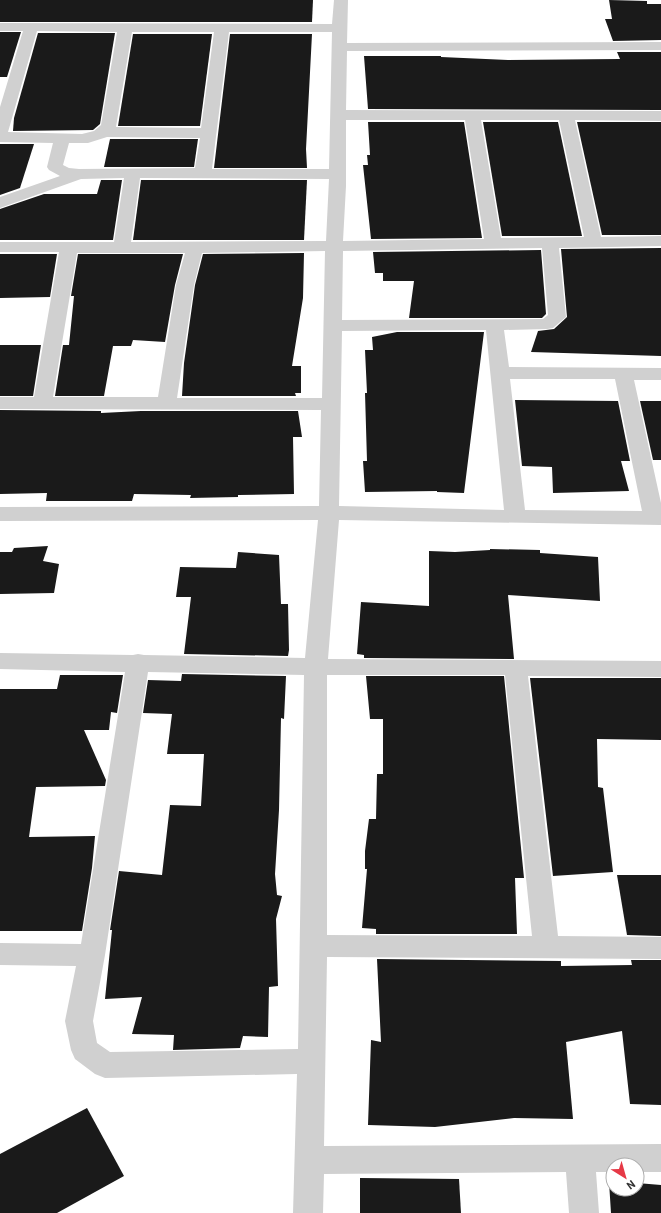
<svg xmlns="http://www.w3.org/2000/svg" width="661" height="1213" font-family="Barlow,sans-serif">
  <style>
    .building { fill: #1a1a1a }
    .lines { fill: none; stroke-linecap: round; stroke-linejoin: round }
    .minor { fill: #d0d0d0; fill-rule: evenodd }
  </style>
  <rect width="100%" height="100%" fill="#fff"/>
  <!-- building -->
  <g class="building">
    <path d="M0,0H313L312,22H0Z"/>
    <path d="M609,0L647,1V4H661V40L613,41L605,19H612Z"/>
    <path d="M0,32H21L7,77H0Z"/>
    <path d="M38,33H115L100,124L93,130L13,131L14,118Z"/>
    <path d="M133,34H212L200,126H118Z"/>
    <path d="M230,34H312L306,149L307,168H214Z"/>
    <path d="M617,52H661V110L368,109L364,56H441V57L508,60L620,59Z"/>
    <path d="M368,122H464L482,238L371,239L363,165H368L367,155H370Z"/>
    <path d="M483,122H558L582,236H502Z"/>
    <path d="M577,122H661V235H602Z"/>
    <path d="M110,139H198L194,167H104Z"/>
    <path d="M0,144H34L20,188L0,195Z"/>
    <path d="M101,180H122L113,240H0V209L44,194H97Z"/>
    <path d="M141,180H307L304,240H133Z"/>
    <path d="M661,248V356L531,352L538,331L554,329L567,317L561,249Z"/>
    <path d="M541,250L546,314L542,318H409L414,281H383V273H375L373,252Z"/>
    <path d="M304,253L303,298L292,366H301V393H295L296,396H182L184,363L195,285L203,254Z"/>
    <path d="M0,254H57L50,297L0,298Z"/>
    <path d="M78,254H183L175,285L165,342L133,340L131,346H113L104,396H55L63,345H69L74,296H71Z"/>
    <path d="M397,332H484L464,493L437,492V491L365,492L363,461H367L365,393H367L365,350H373L372,337Z"/>
    <path d="M0,345H41L33,396H0Z"/>
    <path d="M515,400L618,401L630,461H621L629,491L553,493L552,467L522,466Z"/>
    <path d="M640,401H661V460H653Z"/>
    <path d="M0,410L101,411V413L141,411H298L302,437H293L294,494L238,495V497L190,498L191,495L134,494L132,501H46L47,493L0,494Z"/>
    <path d="M48,546L43,561L59,564L54,593L0,594V552H12L14,548Z"/>
    <path d="M490,549L540,550V553L598,557L600,601L508,595L514,659L364,658V655L357,654L361,602L429,606V551L455,552L490,550Z"/>
    <path d="M238,552L279,555L281,604H288L289,650L288,656L184,654L191,597H176L180,567L236,568Z"/>
    <path d="M182,674L286,676L284,719L281,718L279,810L275,874L277,895L282,896L276,919L278,986L269,987L268,1037L243,1036L240,1048L173,1050L174,1035L132,1034L142,997L105,999L112,930H110L119,871L162,875L170,805L201,806L204,754H167L172,714L143,713L148,680L181,681Z"/>
    <path d="M60,675H123L117,713L111,712L109,730H84L106,780L105,786L36,787L29,837L95,836L92,868L82,931H0V689H57Z"/>
    <path d="M366,676H504L524,878H515L517,934H376V929L362,928L367,869H365V851L369,819H376L377,774H383V719H370Z"/>
    <path d="M530,678H661V740L597,739L598,787L603,788L613,872L553,876Z"/>
    <path d="M617,875H661V936L627,935Z"/>
    <path d="M377,959L561,961V966L632,965L631,960H661V1105L630,1104L622,1031L566,1042L573,1119L514,1118L435,1127L368,1125L371,1040L381,1042Z"/>
    <path d="M87,1108L124,1176L57,1213H0V1154Z"/>
    <path d="M360,1178L459,1179L461,1213H360Z"/>
    <path d="M609,1182H613V1189H637V1183L661,1185V1213H611Z"/>
  </g>
  <g class="lines">
    <!-- minor -->
    <path class="minor" d="M334,0H348L347,43L661,42V50L347,51L346,110L661,111V121L575,120L601,237L661,236V246L559,248L566,317L553,328L547,329L504,330L509,367L661,368V380H634L661,503V525L339,520L328,659L661,661V677L528,676L558,936L661,937V959L327,957L324,1146L661,1144V1172H637V1165H613V1172H596L599,1213H569L566,1172L324,1174L323,1213H293L297,1074L105,1078L95,1074L75,1059L71,1050L65,1021L76,966L0,965V943L81,944L125,672L0,669V653L133,655L138,654L144,655L305,658L318,520L0,521V507L319,506L321,410L0,409V397H34L59,252H0V242H114L124,178L81,179L0,208V197L60,176L49,170L47,167L53,143L0,142V107L23,31H0V23L332,24ZM37,31L117,32L101,125L94,131L82,134L8,132ZM132,32H214L201,128L116,127ZM229,32H332L329,169H212ZM346,120H465L484,239L343,241L346,186ZM481,120H559L584,237L501,238ZM107,137L200,138L195,168L79,169L69,168L63,165L69,143H88ZM140,178L329,179L326,241L131,242ZM542,248L548,315L543,319L342,320L343,251ZM325,251L322,398H177L194,285L202,253ZM77,253H185L176,285L158,397H53ZM486,330L504,510L339,506L342,331ZM510,379H615L642,511L525,510ZM148,672L304,675L298,1049L110,1052L97,1043L93,1021L105,955ZM327,675H505L532,936L327,935Z"/>
  </g>
  <!-- north arrow -->
  <g transform="translate(625 1177) rotate(143)"><circle r="19" fill="#ffffff" stroke="#adadad"/>
  <path d="M0-3L7 15L0 10L-7 15Z" fill="#e63946"/>
  <text y="-6" font-size="11" font-weight="bold" text-anchor="middle" fill="#333333">N</text>
  </g>
</svg>
